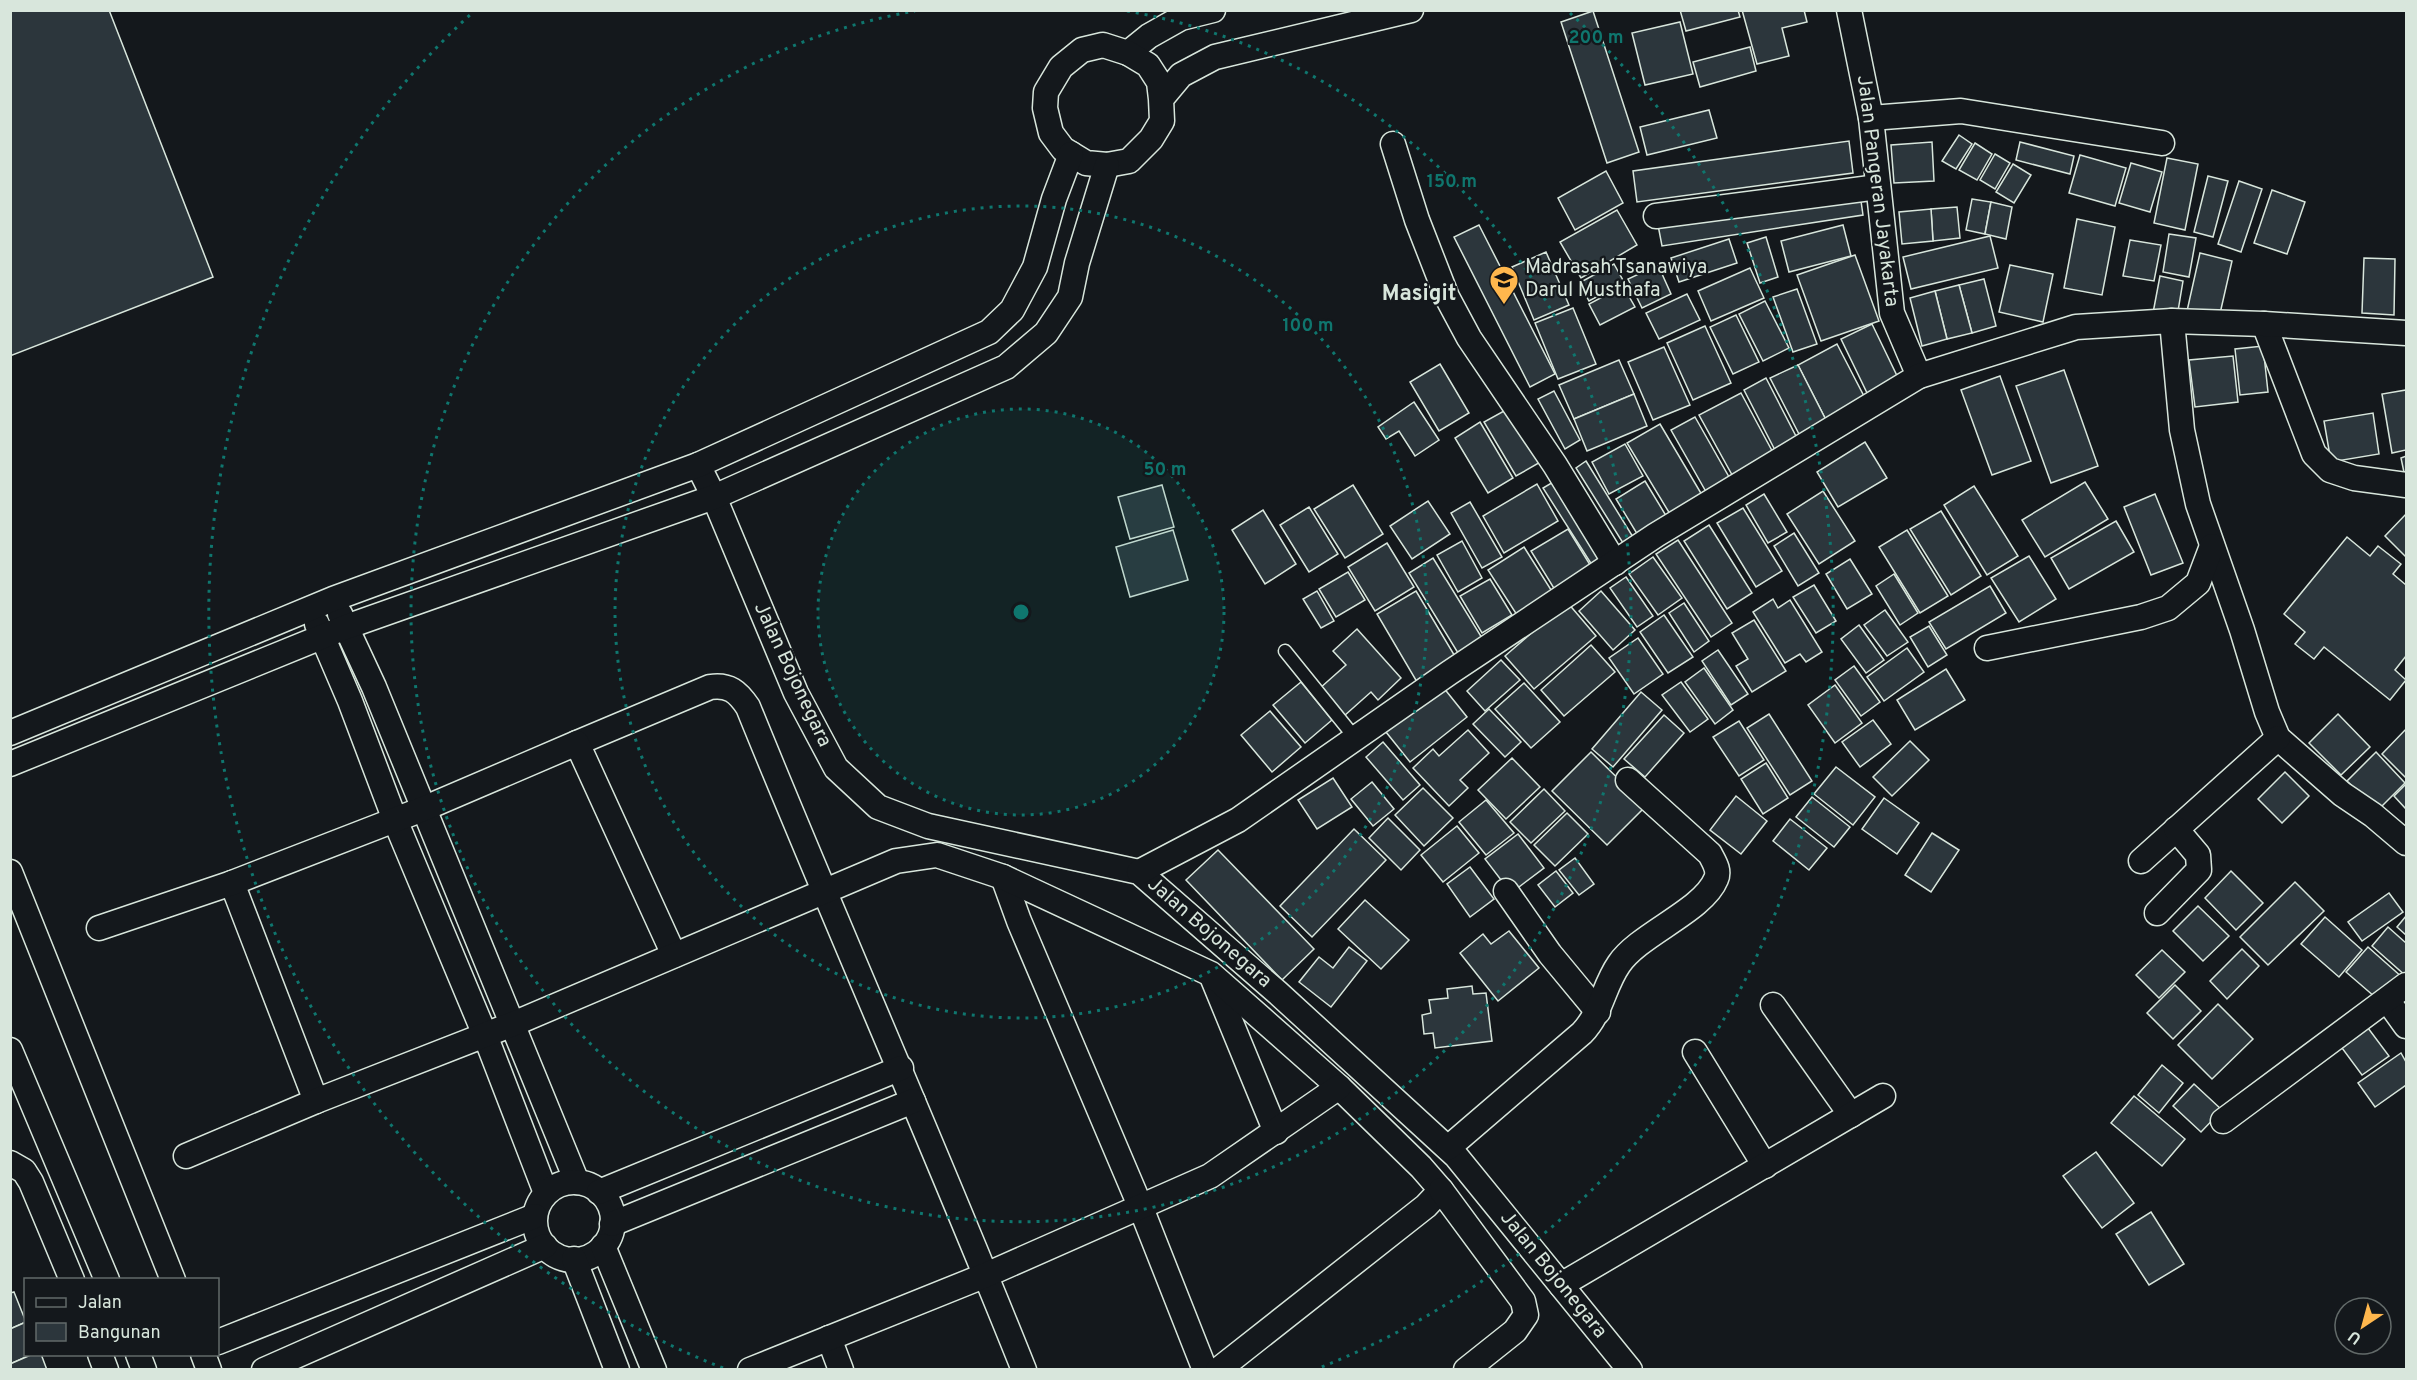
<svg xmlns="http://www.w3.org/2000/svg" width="2417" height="1380" font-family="Overpass,sans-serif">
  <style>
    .building { fill: #2c363c; stroke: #d8e6dc; stroke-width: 1.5 }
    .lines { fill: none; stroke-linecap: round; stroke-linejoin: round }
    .service-casing { stroke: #d8e6dc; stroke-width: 15 }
    .minor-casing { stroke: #d8e6dc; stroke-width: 27 }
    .service { stroke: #14181c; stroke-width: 12 }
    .minor { stroke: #14181c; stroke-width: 24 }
    .ring { fill: none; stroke: #0f766e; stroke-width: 3; stroke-dasharray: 3 6 }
    .labels { text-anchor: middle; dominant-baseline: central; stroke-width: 4.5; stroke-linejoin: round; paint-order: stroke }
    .street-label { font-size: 20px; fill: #d8e6dc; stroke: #14181c }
    .poi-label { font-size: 20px; fill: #d8e6dc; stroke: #14181c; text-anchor: start }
    .quarter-label { font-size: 22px; font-weight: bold; fill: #d8e6dc; stroke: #14181c }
    .centre { fill: #0f766e; stroke: #14181c; stroke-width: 3 }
    .ring-label { font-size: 18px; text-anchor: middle; font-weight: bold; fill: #0f766e; stroke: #14181c; stroke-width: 4.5; stroke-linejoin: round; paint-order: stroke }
  </style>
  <rect width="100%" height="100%" fill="#14181c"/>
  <!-- building -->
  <g class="building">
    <path d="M10,10H109L213,277L10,356Z"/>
    <path d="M1680,10H1738L1740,17L1686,31Z"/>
    <path d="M1742,10H1804L1807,22L1782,28L1789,56L1757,64Z"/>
    <path d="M1593,11L1639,152L1607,163L1561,22Z"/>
    <path d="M1680,22L1693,74L1645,85L1632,33Z"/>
    <path d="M1750,47L1756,71L1700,87L1693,62Z"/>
    <path d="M1709,110L1717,138L1647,155L1640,127Z"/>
    <path d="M1959,135L1972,144L1956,169L1942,161Z"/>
    <path d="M1849,141L1853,173L1637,202L1633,171Z"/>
    <path d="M1932,142L1934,181L1894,183L1891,145Z"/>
    <path d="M2020,142L2074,156L2070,174L2016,160Z"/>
    <path d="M1975,143L1992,154L1977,180L1959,170Z"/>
    <path d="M1995,154L2010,163L1995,189L1980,180Z"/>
    <path d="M2080,155L2126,168L2115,206L2069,193Z"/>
    <path d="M2167,158L2198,164L2185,230L2154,223Z"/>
    <path d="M2131,163L2162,172L2150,212L2119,203Z"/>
    <path d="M2013,164L2031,175L2014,203L1996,192Z"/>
    <path d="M1606,171L1623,203L1575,230L1558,198Z"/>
    <path d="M2208,176L2228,181L2213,237L2194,232Z"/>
    <path d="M2239,181L2262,189L2241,252L2218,244Z"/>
    <path d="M2272,190L2305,202L2287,254L2254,243Z"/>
    <path d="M1860,194L1863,215L1662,246L1658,225Z"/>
    <path d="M1972,199L1991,202L1985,234L1966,230Z"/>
    <path d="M1991,202L2012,207L2006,239L1985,234Z"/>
    <path d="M1957,207L1960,238L1933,241L1931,209Z"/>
    <path d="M1931,209L1933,241L1902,244L1899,212Z"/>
    <path d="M1617,210L1637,245L1581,278L1560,242Z"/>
    <path d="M2077,219L2115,227L2102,295L2064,288Z"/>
    <path d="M1479,225L1555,374L1530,387L1454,237Z"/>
    <path d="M1843,225L1851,256L1789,272L1781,241Z"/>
    <path d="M2169,234L2196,238L2189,277L2163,272Z"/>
    <path d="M1990,236L1998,268L1911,289L1903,257Z"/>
    <path d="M1766,237L1778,277L1760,283L1747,243Z"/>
    <path d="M1729,239L1737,263L1679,282L1671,258Z"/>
    <path d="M2130,240L2161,245L2154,281L2123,276Z"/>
    <path d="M1546,252L1569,305L1534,320L1512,267Z"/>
    <path d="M2200,253L2232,261L2219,318L2187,311Z"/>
    <path d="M1855,255L1879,321L1821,341L1797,275Z"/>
    <path d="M2364,258L2395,259L2394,315L2362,313Z"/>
    <path d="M1614,264L1624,282L1589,301L1579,283Z"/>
    <path d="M1658,265L1671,294L1642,308L1628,279Z"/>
    <path d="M2010,265L2053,274L2043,322L1999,312Z"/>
    <path d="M1750,268L1764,298L1711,321L1698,291Z"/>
    <path d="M2160,276L2183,281L2177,317L2153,313Z"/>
    <path d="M1984,279L1996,326L1972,333L1959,285Z"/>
    <path d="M1959,285L1972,333L1947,339L1935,291Z"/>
    <path d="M1623,286L1635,307L1600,325L1589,304Z"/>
    <path d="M1797,289L1817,344L1793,352L1773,297Z"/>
    <path d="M1935,291L1947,339L1922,346L1910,298Z"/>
    <path d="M1687,294L1700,320L1659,339L1646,313Z"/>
    <path d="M1765,301L1789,348L1763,361L1739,314Z"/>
    <path d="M1573,308L1596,364L1558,379L1535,323Z"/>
    <path d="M1736,315L1759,362L1733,374L1710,327Z"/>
    <path d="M1872,324L1900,382L1869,397L1841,339Z"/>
    <path d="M1705,326L1731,383L1693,400L1667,343Z"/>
    <path d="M1837,344L1867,402L1827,422L1798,365Z"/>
    <path d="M2263,346L2268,392L2240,395L2235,349Z"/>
    <path d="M1664,347L1690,405L1653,420L1628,362Z"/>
    <path d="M2233,356L2238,402L2195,407L2189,360Z"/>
    <path d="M1619,360L1634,394L1574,419L1559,385Z"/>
    <path d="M1440,364L1469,413L1439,431L1410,382Z"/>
    <path d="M1798,365L1827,422L1800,436L1770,378Z"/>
    <path d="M2064,370L2098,466L2051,483L2016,386Z"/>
    <path d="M2000,376L2031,461L1992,475L1961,390Z"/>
    <path d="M1766,378L1799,442L1777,454L1744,390Z"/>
    <path d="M2406,390V450L2392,453L2382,394Z"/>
    <path d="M1554,391L1580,440L1565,449L1538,399Z"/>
    <path d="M1741,393L1777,460L1736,482L1699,415Z"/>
    <path d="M1634,394L1647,426L1587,451L1574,419Z"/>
    <path d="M1414,402L1439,440L1415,456L1399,431L1386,439L1378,427Z"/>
    <path d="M1513,406L1544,460L1516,476L1484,422Z"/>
    <path d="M2373,413L2379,454L2331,462L2324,421Z"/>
    <path d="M1695,417L1733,484L1709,497L1671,430Z"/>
    <path d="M1480,422L1513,478L1488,493L1455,438Z"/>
    <path d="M1660,424L1705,500L1673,519L1627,443Z"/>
    <path d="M1865,442L1887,478L1838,507L1817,472Z"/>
    <path d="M1625,444L1643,476L1609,494L1592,462Z"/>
    <path d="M2406,456V482L2401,458Z"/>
    <path d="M1586,461L1633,537L1623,543L1576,468Z"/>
    <path d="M1560,478L1608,555L1592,565L1543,488Z"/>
    <path d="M1645,481L1668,519L1639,537L1616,499Z"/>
    <path d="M2085,482L2108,519L2045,557L2022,520Z"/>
    <path d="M1537,484L1558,521L1504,553L1483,516Z"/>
    <path d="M1162,485L1174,527L1130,539L1118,497Z"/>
    <path d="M1353,485L1383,534L1345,558L1314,509Z"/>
    <path d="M1974,486L2018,556L1987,575L1944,505Z"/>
    <path d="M1823,491L1855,541L1819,564L1787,514Z"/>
    <path d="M1764,494L1787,532L1768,543L1746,505Z"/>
    <path d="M2155,494L2183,563L2151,575L2124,507Z"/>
    <path d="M1428,501L1450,534L1412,559L1390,526Z"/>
    <path d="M1470,502L1502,557L1482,568L1451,513Z"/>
    <path d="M1309,507L1338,554L1309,572L1280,525Z"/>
    <path d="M1743,508L1782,571L1756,587L1717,523Z"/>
    <path d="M1263,510L1296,564L1265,584L1232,530Z"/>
    <path d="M1941,511L1981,576L1951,595L1910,529Z"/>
    <path d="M2406,514V557L2385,536Z"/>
    <path d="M2116,521L2134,552L2069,589L2051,558Z"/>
    <path d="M1709,525L1752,593L1727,609L1684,541Z"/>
    <path d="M1568,529L1592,568L1555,590L1531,551Z"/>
    <path d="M1173,530L1188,580L1130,597L1116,547Z"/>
    <path d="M1907,530L1948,596L1920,613L1879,547Z"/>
    <path d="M1794,533L1819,573L1798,586L1774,546Z"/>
    <path d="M2347,537L2370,556L2378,546L2401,564L2393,574L2406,585V656L2395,670L2406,680L2390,700L2324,647L2314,659L2295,644L2305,632L2284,614Z"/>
    <path d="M1678,540L1732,623L1711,637L1656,554Z"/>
    <path d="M1462,541L1482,578L1458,592L1437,555Z"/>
    <path d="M1387,543L1414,587L1375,611L1348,567Z"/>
    <path d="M1524,547L1553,593L1517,615L1488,570Z"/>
    <path d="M2029,556L2056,599L2019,622L1991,578Z"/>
    <path d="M1653,557L1682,598L1658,615L1629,574Z"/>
    <path d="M1433,558L1482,638L1458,653L1409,573Z"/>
    <path d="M1850,559L1872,594L1847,609L1826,574Z"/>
    <path d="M1348,572L1365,600L1336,617L1319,589Z"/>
    <path d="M1894,574L1918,613L1900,625L1876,586Z"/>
    <path d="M1626,577L1653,616L1637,627L1610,588Z"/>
    <path d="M1490,579L1512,615L1482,633L1460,596Z"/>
    <path d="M1814,585L1836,621L1816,633L1793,597Z"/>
    <path d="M1990,586L2006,613L1946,649L1929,622Z"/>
    <path d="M1317,591L1334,621L1321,628L1303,599Z"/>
    <path d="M1416,591L1456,658L1417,682L1377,614Z"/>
    <path d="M1601,591L1635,630L1613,650L1579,611Z"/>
    <path d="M1773,599L1778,608L1790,600L1822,652L1806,662L1800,654L1785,663L1753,612Z"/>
    <path d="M1567,602L1596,636L1534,689L1505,656Z"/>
    <path d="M1684,603L1709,641L1694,652L1669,613Z"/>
    <path d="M1885,610L1908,642L1887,656L1864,625Z"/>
    <path d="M1664,615L1693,657L1668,673L1640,632Z"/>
    <path d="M1754,620L1786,671L1752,692L1736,666L1748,659L1732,633Z"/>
    <path d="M1859,625L1884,660L1866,673L1841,639Z"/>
    <path d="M1929,626L1947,655L1928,667L1910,637Z"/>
    <path d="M1357,629L1401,678L1378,700L1371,692L1344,716L1319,689L1346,665L1333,651Z"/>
    <path d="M1638,638L1663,674L1634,694L1609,658Z"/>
    <path d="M1591,645L1615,672L1564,716L1541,690Z"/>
    <path d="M1907,648L1924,672L1884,701L1867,677Z"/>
    <path d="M1718,650L1748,694L1731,705L1702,661Z"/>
    <path d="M1501,660L1520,680L1485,711L1467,691Z"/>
    <path d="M1854,666L1880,702L1861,716L1835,680Z"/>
    <path d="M1704,668L1733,710L1715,724L1685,682Z"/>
    <path d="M1946,669L1965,700L1915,730L1897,700Z"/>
    <path d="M1301,682L1332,720L1305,743L1273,705Z"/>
    <path d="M1681,682L1708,719L1690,732L1662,695Z"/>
    <path d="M1524,683L1560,722L1531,748L1495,709Z"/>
    <path d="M1835,685L1862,723L1835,743L1808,705Z"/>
    <path d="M1443,687L1467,717L1410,762L1386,732Z"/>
    <path d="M1641,692L1662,710L1613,767L1592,749Z"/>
    <path d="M1489,709L1521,742L1505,757L1473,724Z"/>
    <path d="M1270,711L1301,747L1272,772L1241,735Z"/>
    <path d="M1769,714L1812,781L1790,795L1747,728Z"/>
    <path d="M2338,714L2370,747L2341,775L2309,743Z"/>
    <path d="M1664,715L1684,733L1645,777L1624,759Z"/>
    <path d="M1873,720L1891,744L1860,767L1842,742Z"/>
    <path d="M1739,721L1764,760L1739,776L1713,737Z"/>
    <path d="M2406,729V778L2382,754Z"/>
    <path d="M1468,730L1489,753L1460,780L1468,788L1449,806L1413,768L1433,749L1439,756Z"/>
    <path d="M1910,741L1929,760L1892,796L1873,777Z"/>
    <path d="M1383,742L1420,785L1403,800L1366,757Z"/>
    <path d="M1591,752L1646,806L1607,845L1552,791Z"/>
    <path d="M2376,752L2405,783L2377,811L2347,781Z"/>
    <path d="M1512,758L1540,787L1506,819L1478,790Z"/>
    <path d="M1766,763L1788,798L1763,814L1741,779Z"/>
    <path d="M1836,767L1875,797L1853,825L1814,794Z"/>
    <path d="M2285,772L2309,796L2282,823L2258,799Z"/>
    <path d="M1333,778L1352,807L1317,829L1298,800Z"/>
    <path d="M1372,782L1394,809L1373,826L1351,799Z"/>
    <path d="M2406,784V809L2394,796Z"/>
    <path d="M1423,788L1453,818L1424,846L1395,815Z"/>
    <path d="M1544,789L1565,811L1531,843L1510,822Z"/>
    <path d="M1736,796L1767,821L1741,854L1710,830Z"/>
    <path d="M1812,797L1850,827L1834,847L1796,817Z"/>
    <path d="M1884,798L1919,823L1897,854L1862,829Z"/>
    <path d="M1486,800L1514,833L1486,855L1459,822Z"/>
    <path d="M1567,813L1588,834L1555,866L1534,845Z"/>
    <path d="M1388,818L1420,850L1401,870L1369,838Z"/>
    <path d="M1790,819L1827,848L1809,870L1773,841Z"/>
    <path d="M1457,826L1479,853L1443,882L1421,855Z"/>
    <path d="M1354,829L1386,860L1312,937L1280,906Z"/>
    <path d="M1932,833L1959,850L1931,892L1905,875Z"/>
    <path d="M1518,834L1544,868L1511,893L1485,859Z"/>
    <path d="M1218,850L1314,949L1282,980L1186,880Z"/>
    <path d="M1575,858L1594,884L1579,895L1559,870Z"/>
    <path d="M1470,867L1494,899L1470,917L1447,884Z"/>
    <path d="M1556,871L1573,893L1555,907L1538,885Z"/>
    <path d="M2231,871L2263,903L2236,930L2205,898Z"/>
    <path d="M2295,882L2324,911L2268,965L2240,937Z"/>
    <path d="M2389,893L2403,912L2362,941L2348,922Z"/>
    <path d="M1365,900L1409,940L1381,969L1338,929Z"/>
    <path d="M2198,906L2229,936L2203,961L2173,931Z"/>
    <path d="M2406,916V935L2397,927Z"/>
    <path d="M2325,917L2362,950L2339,977L2301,944Z"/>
    <path d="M2388,927L2406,943V976L2372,946Z"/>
    <path d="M1509,931L1539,968L1498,1001L1460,953L1483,934L1491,944Z"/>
    <path d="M1349,947L1367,961L1331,1007L1299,982L1319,957L1333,968Z"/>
    <path d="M2368,947L2403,978L2382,1003L2346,972Z"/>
    <path d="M2242,949L2259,966L2227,999L2210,981Z"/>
    <path d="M2162,950L2185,972L2159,998L2136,975Z"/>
    <path d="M2175,985L2201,1011L2173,1039L2147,1013Z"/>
    <path d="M1472,986L1473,994L1486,993L1492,1041L1435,1048L1433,1033L1424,1034L1422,1015L1431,1013L1429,1000L1448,998L1447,989Z"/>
    <path d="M2218,1004L2253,1039L2212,1079L2178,1045Z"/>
    <path d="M2368,1028L2389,1056L2362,1075L2342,1048Z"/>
    <path d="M2401,1053L2406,1062V1085L2375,1107L2358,1083Z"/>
    <path d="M2162,1065L2183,1083L2159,1113L2138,1095Z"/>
    <path d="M2194,1084L2222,1110L2201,1132L2173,1106Z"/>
    <path d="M2134,1096L2185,1139L2162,1166L2111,1123Z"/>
    <path d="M2096,1152L2134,1203L2102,1228L2063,1176Z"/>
    <path d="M2151,1212L2184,1264L2149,1285L2116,1234Z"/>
    <path d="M14,1292L26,1322L10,1329V1293Z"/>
    <path d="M26,1322V1354H33L10,1364V1329Z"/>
    <path d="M33,1354H41L47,1370H10V1364Z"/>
  </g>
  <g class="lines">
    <!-- service casing -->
    <g class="service-casing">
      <path id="service" d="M1285,651L1356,739"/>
    </g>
    <!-- minor casing -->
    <g class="minor-casing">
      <g id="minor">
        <path d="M1849,10L1871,118L1892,313L1919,376"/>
        <path d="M1128,53L1149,36L1181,18L1213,10"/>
        <path d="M1161,99L1159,82L1148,65L1128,53L1103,45L1082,50L1061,67L1046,92L1045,108L1051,133L1063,149L1086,163L1107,165L1129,161L1151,139L1162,121L1161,99L1181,75L1215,57L1411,10"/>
        <path d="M1871,118L1961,111L2162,143"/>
        <path d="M1393,144L1417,220L1447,297L1469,338L1555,465L1615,563"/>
        <path d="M1656,216L1878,187"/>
        <path d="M2172,321L2182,430L2198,504L2242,630L2267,712L2278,738L2342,794L2373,815L2406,843"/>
        <path d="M2264,324L2314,454L2330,470L2354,478L2406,485"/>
        <path d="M698,465L714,497L796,693L836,768L878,807L928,826L1139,872L1278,993L1456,1156L1630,1370"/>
        <path d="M340,614L374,687L577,1182"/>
        <path d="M317,624L350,701L395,820L485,1035L546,1193"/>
        <path d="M1987,648L2141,617L2168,608L2198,583L2212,546"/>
        <path d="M10,733L333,599L698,465L989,332L1012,310L1035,267L1054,199L1071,154"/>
        <path d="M577,743L710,687C729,684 738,692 748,707C838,929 935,1147 1024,1370"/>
        <path d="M10,764L346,627L714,497L1006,367L1046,333L1070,297L1077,263L1107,165"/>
        <path d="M2141,861L2278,738"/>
        <path d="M10,872L173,1280"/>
        <path d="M1139,872L1238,820L1449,673L1656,535L1919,376L2076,327L2172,321L2264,324L2406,333"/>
        <path d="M1003,877L1019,921L1141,1208L1205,1370"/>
        <path d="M232,883L316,1101"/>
        <path d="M1506,891L1550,954L1598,1012"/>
        <path d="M2157,913L2199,870L2198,855L2176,829"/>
        <path d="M99,928L232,883L423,809L577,743L674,955"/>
        <path d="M1213,979L1276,1132"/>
        <path d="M2388,1001L2406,1026"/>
        <path d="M1773,1005L1851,1115"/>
        <path d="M10,1050L107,1280"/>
        <path d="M1695,1052L1765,1166"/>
        <path d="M2223,1121L2406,985"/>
        <path d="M1448,1148L1582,1033C1602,1012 1603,987 1619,964C1639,934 1703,911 1716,879C1720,870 1714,862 1710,854L1628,780"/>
        <path d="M186,1156L316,1101L513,1024L896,861L937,855L1003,877L1211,974L1339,1087L1421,1167L1441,1190L1426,1206L1218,1370"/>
        <path d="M10,1163L24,1171L31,1182L72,1280"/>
        <circle cx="574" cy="1221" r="39"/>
        <path d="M1441,1190L1523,1301L1526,1315L1515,1331L1466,1370"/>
        <path d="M599,1192L901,1068"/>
        <path d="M612,1224L913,1101"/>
        <path d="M603,1246L654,1370"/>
        <path d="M574,1259L617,1370"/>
        <path d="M1561,1285L1883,1096"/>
        <path d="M829,1338L841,1370"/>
        <path d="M218,1342L535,1216"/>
        <path d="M100,1354L106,1370"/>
        <path d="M138,1354L144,1370"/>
        <path d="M203,1354L209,1370"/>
        <path d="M264,1370L545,1246"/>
        <path d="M750,1370L986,1275L1210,1176L1339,1087"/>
      </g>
    </g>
    <!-- service -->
    <use href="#service" class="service"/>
    <!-- minor -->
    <use href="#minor" class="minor"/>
  </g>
  <!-- distance rings -->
  <circle cx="1021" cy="612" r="203" fill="#0f766e" fill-opacity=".12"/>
  <g class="ring">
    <circle cx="1021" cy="612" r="203"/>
    <circle cx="1021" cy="612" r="406"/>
    <path d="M1127 11A610 610 0 1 1 915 11"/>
    <path d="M723 1368A813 813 0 0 1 472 13M1570 13A813 813 0 0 1 1319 1368"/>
  </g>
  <!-- icons -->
  <defs>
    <g id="school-pin" transform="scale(1.5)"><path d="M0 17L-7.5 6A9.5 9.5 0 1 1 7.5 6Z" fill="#ffb74d" stroke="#14181c"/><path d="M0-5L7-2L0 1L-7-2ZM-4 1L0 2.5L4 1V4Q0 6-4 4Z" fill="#111"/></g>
  </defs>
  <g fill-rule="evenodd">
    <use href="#school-pin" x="1504" y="280"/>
  </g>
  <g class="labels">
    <!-- street labels -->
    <g class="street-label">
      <text transform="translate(1877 191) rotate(83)">Jalan Pangeran Jayakarta</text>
      <text transform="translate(792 675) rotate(65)">Jalan Bojonegara</text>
      <text transform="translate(1209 933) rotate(41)">Jalan Bojonegara</text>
      <text transform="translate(1553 1275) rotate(51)">Jalan Bojonegara</text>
    </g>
    <!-- poi labels -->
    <g class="poi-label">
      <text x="1525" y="268">Madrasah Tsanawiya<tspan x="1525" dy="23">Darul Musthafa</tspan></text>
    </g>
    <!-- quarter labels -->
    <g class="quarter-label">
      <text x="1419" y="294">Masigit</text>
    </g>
  </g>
  <circle cx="1021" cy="612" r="9" class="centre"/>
  <g class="ring-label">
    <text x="1596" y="43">200 m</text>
    <text x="1452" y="187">150 m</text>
    <text x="1308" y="331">100 m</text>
    <text x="1165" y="475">50 m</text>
  </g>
  <!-- border -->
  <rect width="2417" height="1380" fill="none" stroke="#d8e6dc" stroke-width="24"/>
  <!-- legend -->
  <rect x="24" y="1278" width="195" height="78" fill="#14181c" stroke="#626a69" stroke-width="1.5"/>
  <rect x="36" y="1298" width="30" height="9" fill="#14181c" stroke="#626a69" stroke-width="1.5"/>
  <text x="78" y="1308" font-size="18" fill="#d8e6dc">Jalan</text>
  <rect x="36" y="1323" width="30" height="18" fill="#2c363c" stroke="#626a69" stroke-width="1.5"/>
  <text x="78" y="1338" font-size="18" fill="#d8e6dc">Bangunan</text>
  <!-- north arrow -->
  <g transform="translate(2363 1326) rotate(216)"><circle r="28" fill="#14181c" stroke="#626a69" stroke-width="1.5"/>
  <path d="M0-4.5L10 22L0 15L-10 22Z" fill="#ffb74d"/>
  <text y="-9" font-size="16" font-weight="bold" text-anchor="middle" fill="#d8e6dc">U</text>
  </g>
</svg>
